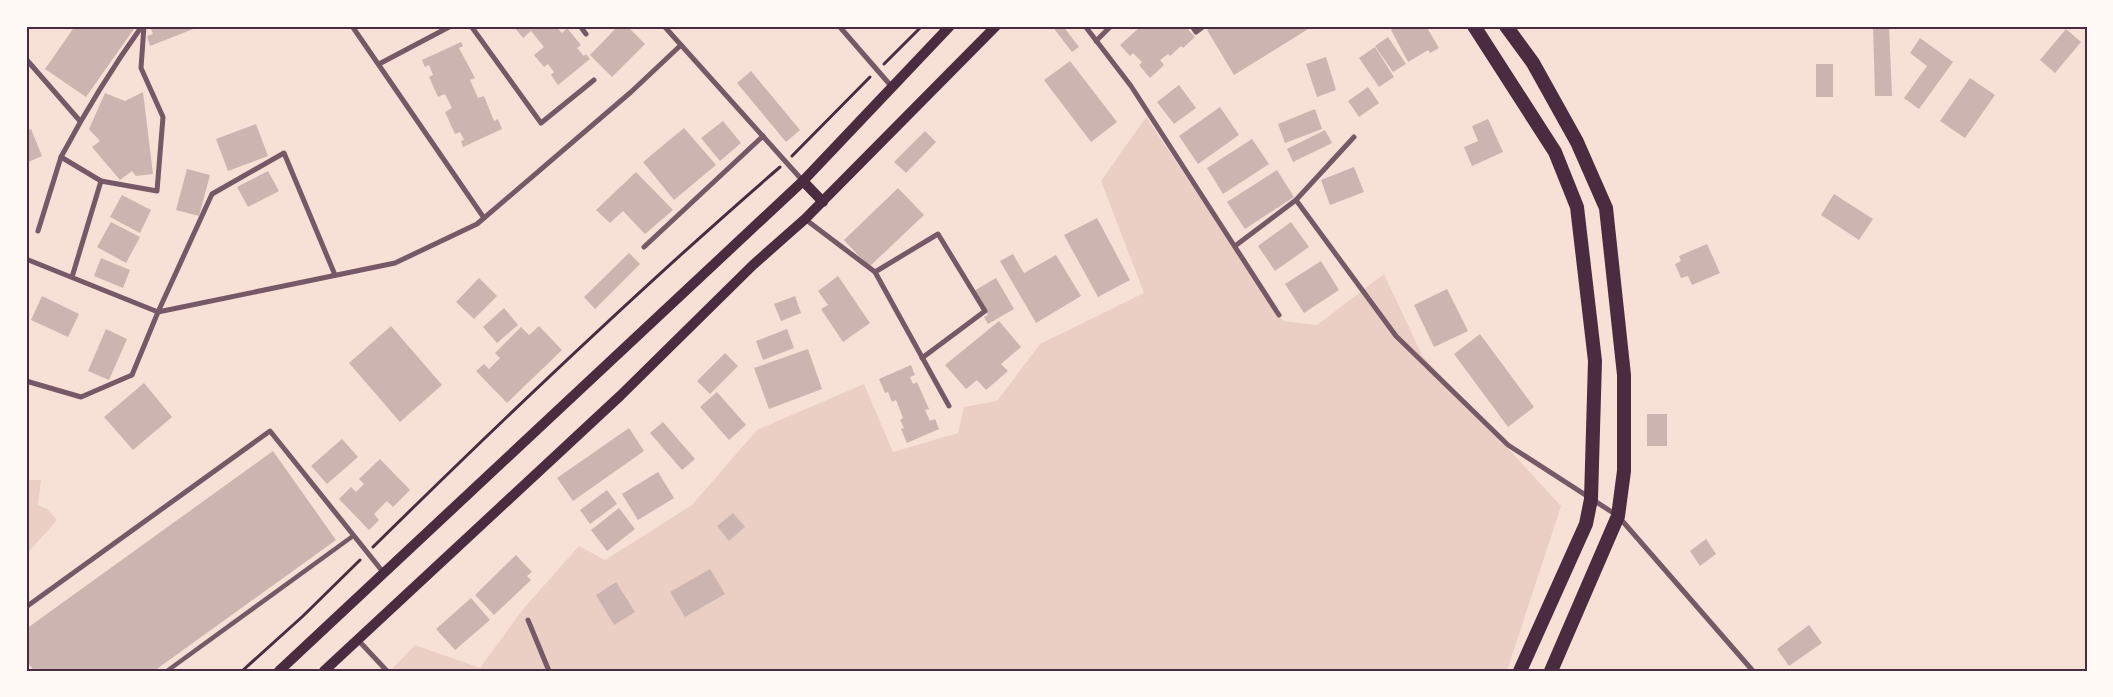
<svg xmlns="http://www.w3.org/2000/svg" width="2113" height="697" font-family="'Varela Round',sans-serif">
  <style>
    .green { fill: #ebcfc5 }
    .building { fill: #ccb4b1 }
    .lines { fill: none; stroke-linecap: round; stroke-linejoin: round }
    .path { stroke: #4a2c40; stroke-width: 3 }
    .pedestrian { stroke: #755966; stroke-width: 4.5 }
    .minor { stroke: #755966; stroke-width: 5 }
    .secondary { stroke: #4a2c40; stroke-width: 10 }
    .trunk { stroke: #4a2c40; stroke-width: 14 }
    .neatline { fill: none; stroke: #4a2c40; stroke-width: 2 }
  </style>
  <rect width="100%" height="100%" fill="#f7e1d7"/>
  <!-- green -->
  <g class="green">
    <path d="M1146,117L1283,321L1317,325L1384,274L1422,355L1561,506L1507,671H390L415,645L480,668L524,608L579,546L605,560L692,505L757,430L864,384L893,452L958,433L964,407L997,401L1040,344L1144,293L1101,181Z"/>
    <path d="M26,480H41L38,505L47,509L57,520L26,555Z"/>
  </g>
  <!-- building -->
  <g class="building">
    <path d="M75,26H136L86,97L45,69Z"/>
    <path d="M154,26H201L150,46L147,36L153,34L151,29Z"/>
    <path d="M518,26H556L562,33L567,28L581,45L577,48L584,56L586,54L590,59L558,85L551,75L554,72L548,64L544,67L534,55L544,47L531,31L523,38L515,28Z"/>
    <path d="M618,26H627L645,44L612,77L590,55Z"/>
    <path d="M1052,26H1063L1079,47L1072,52Z"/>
    <path d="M1141,26H1178L1181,29L1185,26L1195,37L1183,48L1181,46L1170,56L1168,54L1160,60L1164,65L1150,78L1139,65L1142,62L1133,53L1130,56L1120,45Z"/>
    <path d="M1214,26H1313L1234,75L1207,30Z"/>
    <path d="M1397,26H1426L1439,48L1430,53L1428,50L1408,62L1391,30Z"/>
    <path d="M1889,26L1892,96H1875L1873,27Z"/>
    <path d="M2066,29L2081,42L2055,73L2040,60Z"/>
    <path d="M1388,37L1406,64L1393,72L1375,46Z"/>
    <path d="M1920,38L1953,62L1919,109L1904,98L1927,66L1910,53Z"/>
    <path d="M461,42L463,46L459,48L475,78L470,80L478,98L484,96L494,121L498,119L502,129L463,147L461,141L464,140L460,132L455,134L445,112L452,108L445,94L438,97L429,77L433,75L429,65L425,67L422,60Z"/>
    <path d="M1375,47L1394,77L1379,87L1359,58Z"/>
    <path d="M1326,57L1336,90L1317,97L1306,64Z"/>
    <path d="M1070,61L1117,122L1091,142L1044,80Z"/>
    <rect x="1816" y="64" width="17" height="33"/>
    <path d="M751,71L800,130L786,142L737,83Z"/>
    <path d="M1970,78L1995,95L1965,138L1940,121Z"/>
    <path d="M1179,85L1196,108L1174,124L1157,102Z"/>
    <path d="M1368,87L1379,103L1359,117L1348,101Z"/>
    <path d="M143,92L153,174L136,176L132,171L120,180L92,147L100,141L89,129L105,93L125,101Z"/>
    <path d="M1220,107L1239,135L1198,164L1179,136Z"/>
    <path d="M1315,109L1322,129L1285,143L1278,124Z"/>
    <path d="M1488,119L1503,152L1472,166L1464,147L1478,141L1472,126Z"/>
    <path d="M723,121L741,143L720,161L701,138Z"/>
    <path d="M256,124L268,156L228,171L216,139Z"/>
    <path d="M684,128L716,165L674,200L643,162Z"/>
    <path d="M31,129L42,156L26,163V131Z"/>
    <path d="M1325,130L1332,143L1293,162L1287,149Z"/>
    <path d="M925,131L936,142L906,173L894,162Z"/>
    <path d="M1252,139L1269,164L1223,194L1207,168Z"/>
    <path d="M1354,167L1364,192L1330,205L1321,180Z"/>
    <path d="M187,169L210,175L199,216L176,210Z"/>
    <path d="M1277,170L1294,197L1245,229L1227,202Z"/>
    <path d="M268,171L279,191L248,207L237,187Z"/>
    <path d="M636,172L673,210L645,234L623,211L610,223L596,210Z"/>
    <path d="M898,188L924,215L869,267L844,240Z"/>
    <path d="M1834,194L1873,219L1859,240L1821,215Z"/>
    <path d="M122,195L151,210L140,233L110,217Z"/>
    <path d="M1097,218L1130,280L1098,297L1064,235Z"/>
    <path d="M111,222L140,237L126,263L97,247Z"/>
    <path d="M1291,222L1309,247L1275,271L1258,246Z"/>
    <path d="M1707,244L1720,273L1692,285L1688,276L1681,278L1675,264L1681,261L1679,256Z"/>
    <path d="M629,253L640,264L595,309L584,297Z"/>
    <path d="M1013,254L1024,273L1056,255L1081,296L1036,323L1000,261Z"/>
    <path d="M101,258L130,270L123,288L94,276Z"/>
    <path d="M1321,261L1339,290L1304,313L1285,284Z"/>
    <path d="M838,276L870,323L843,342L821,309L828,305L818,291Z"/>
    <path d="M479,278L497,296L474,319L456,302Z"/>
    <path d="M996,278L1014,309L988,324L984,317L988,315L974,291Z"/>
    <path d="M1447,289L1468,331L1434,347L1414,305Z"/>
    <path d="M42,296L79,314L68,337L31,320Z"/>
    <path d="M795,296L801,313L781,321L774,304Z"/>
    <path d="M504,308L518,325L497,343L483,327Z"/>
    <path d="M999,321L1021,347L1001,364L1008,371L986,390L977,380L966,389L945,365Z"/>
    <path d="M391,326L442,385L400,422L349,363Z"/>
    <path d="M539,326L562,350L507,403L476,371L484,364L489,369L500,358L495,353L521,327L529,335Z"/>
    <path d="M106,329L127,339L109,380L88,371Z"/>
    <path d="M787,329L794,348L763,360L756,341Z"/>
    <path d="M1480,334L1534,407L1508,427L1454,354Z"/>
    <path d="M808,349L822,389L769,409L754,368Z"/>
    <path d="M725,353L738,366L710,394L697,381Z"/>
    <path d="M911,365L915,375L910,377L913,384L917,382L929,409L925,410L930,421L935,419L939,429L907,443L901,429L904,428L900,420L903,418L896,400L892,402L888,392L885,393L879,379Z"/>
    <path d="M144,383L172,417L133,450L104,417Z"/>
    <path d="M717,392L746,425L729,440L700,407Z"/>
    <rect x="1647" y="414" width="20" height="32"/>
    <path d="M663,422L695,459L682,470L650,433Z"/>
    <path d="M629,428L644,451L573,501L557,478Z"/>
    <path d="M342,439L358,457L327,484L311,466Z"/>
    <path d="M273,451L336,540L154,671H34L26,660V629Z"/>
    <path d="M380,459L410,490L393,507L387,501L374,514L379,520L369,530L339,499L351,487L356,492L364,484L359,479Z"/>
    <path d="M658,472L674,498L638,520L622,494Z"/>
    <path d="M607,490L617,504L590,524L580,510Z"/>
    <path d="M619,508L635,529L607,551L591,530Z"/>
    <path d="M733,513L745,527L729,541L717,526Z"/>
    <path d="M1706,539L1716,554L1700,566L1690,551Z"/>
    <path d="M516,555L532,572L527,576L531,580L494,615L475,595Z"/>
    <path d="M710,569L725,594L685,617L670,592Z"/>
    <path d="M616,582L635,612L614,625L596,595Z"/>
    <path d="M471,598L490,620L455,650L436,629Z"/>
    <path d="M1809,625L1822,643L1789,666L1777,649Z"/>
  </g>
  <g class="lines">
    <!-- path -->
    <g class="path">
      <path d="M884,64L922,26"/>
      <path d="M792,156L870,77"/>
      <path d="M373,547C505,417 640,288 780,167"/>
      <path d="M242,671L303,616L360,560"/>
    </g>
    <!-- pedestrian -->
    <path class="pedestrian" d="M167,671L353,536"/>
    <!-- minor -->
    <g class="minor">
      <path d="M352,26L484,218"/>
      <path d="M471,26L541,123L594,80"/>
      <path d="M580,26L586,34"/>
      <path d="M664,26L681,45"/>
      <path d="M839,26L892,87"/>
      <path d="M1085,26L1131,86L1279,315"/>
      <path d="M1192,26L1196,32L1204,26"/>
      <path d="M1096,41L1111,26"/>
      <path d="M26,59L80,121"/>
      <path d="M379,64L451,26"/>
      <path d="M1354,137L1296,200L1396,336L1508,445L1618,516L1753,671"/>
      <path d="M101,181L61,157C85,112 112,68 142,26"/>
      <path d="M805,219L875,272L949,406"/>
      <path d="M38,231L61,157"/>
      <path d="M1235,246L1296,200"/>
      <path d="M644,247L763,136"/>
      <path d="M26,259L158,312L132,375L81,397L26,381"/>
      <path d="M875,272L938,234L985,311L922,358"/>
      <path d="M335,275L284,153L212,194L158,312L395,263L477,224L631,92L681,45L803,181"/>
      <path d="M72,277L101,181L157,191L163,117L141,68L144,26"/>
      <path d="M26,607L270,431L383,572"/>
      <path d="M528,620L549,671"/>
      <path d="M358,640L387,671"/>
    </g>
    <!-- secondary -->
    <g class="secondary">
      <path d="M803,181L823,202"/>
      <path d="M279,671L803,181L950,26"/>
      <path d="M324,671L620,396L753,265L805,219L996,26"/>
    </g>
    <!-- trunk -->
    <g class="trunk">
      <path d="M1474,26L1555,152L1577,207L1595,361L1591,499L1586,524L1520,671"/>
      <path d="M1506,26L1533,63L1577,142L1606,208L1624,375V471L1618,516L1551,671"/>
    </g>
  </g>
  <!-- border -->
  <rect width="2113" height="697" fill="none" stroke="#fffaf5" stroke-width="55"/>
  <rect x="28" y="28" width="2058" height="642" class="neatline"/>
</svg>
